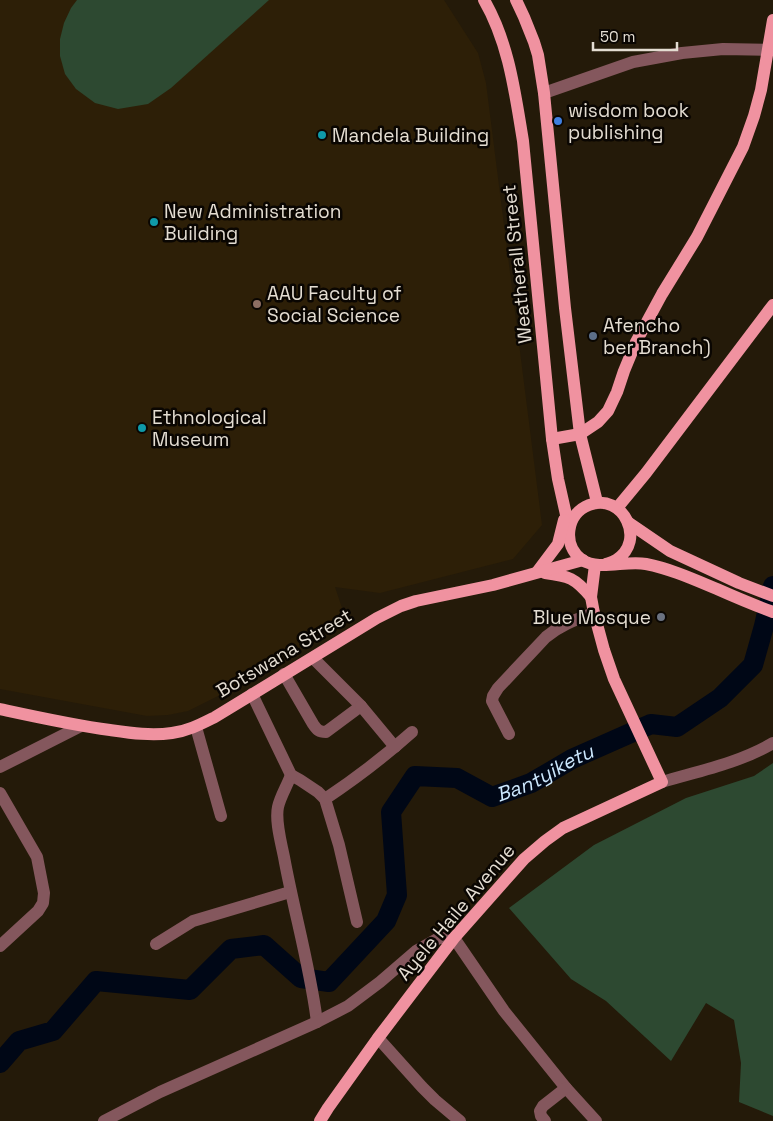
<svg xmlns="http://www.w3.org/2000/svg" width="773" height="1121" font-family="'Space Grotesk',sans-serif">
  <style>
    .built { fill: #2d1f07 }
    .green { fill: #2d4931 }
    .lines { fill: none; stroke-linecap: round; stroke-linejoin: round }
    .river { stroke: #000716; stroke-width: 20 }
    .minor { stroke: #84575d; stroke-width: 12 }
    .major { stroke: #f092a0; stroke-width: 12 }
    .shop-dot { fill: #3f7fe0; stroke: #0a0602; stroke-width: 2 }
    .culture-dot { fill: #0f9aa8; stroke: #0a0602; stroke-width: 2 }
    .education-dot { fill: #8d6e63; stroke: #0a0602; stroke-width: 2 }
    .service-dot { fill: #5c6f8a; stroke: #0a0602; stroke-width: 2 }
    .worship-dot { fill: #6b7280; stroke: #0a0602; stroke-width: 2 }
    .labels { text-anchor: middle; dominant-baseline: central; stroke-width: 5; stroke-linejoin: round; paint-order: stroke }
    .poi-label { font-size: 19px; fill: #e4ddd2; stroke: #0a0602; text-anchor: start }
    .street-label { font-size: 19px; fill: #e4ddd2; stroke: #0a0602 }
    .water-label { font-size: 20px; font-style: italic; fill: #cce8fe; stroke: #0a0602 }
  </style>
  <rect width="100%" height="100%" fill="#241a09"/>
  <!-- built -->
  <path class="built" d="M0,0H444L478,53L486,83L542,525L513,559L380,593L335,587L346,620L315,636L244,683L188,711L168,715L147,716L0,689Z"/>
  <!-- green -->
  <g class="green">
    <path d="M77,0H269L171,88L148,104L118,109L95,103L76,89L65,74L60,56V39L64,23L71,8Z"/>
    <path d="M773,763V1116L739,1102L741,1063L734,1020L706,1003L671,1061L606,1001L571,979L509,908L594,845L686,798L754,776Z"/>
  </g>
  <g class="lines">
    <!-- river -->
    <path class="river" id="s1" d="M0,1063L19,1041L53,1031L96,981L190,990L231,949L264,945L301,978L329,982L386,921L397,895L391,812L415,776L457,778L492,797L531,783L572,759L651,724L677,727L720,698L753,665L764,626L773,586"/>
    <!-- minor -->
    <g class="minor">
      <path d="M544,93L633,62L682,53L723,49L773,50"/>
      <path d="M284,674L313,724C317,730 319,732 326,732L361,706L313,658"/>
      <path d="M252,694L291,775L300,780L318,792L325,799L339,845L357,922"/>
      <path d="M361,706L395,747"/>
      <path d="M196,727L221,816"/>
      <path d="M509,734L492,701L493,696L498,688L546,637C562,624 575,620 594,613"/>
      <path d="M0,767L81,726"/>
      <path d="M291,775C287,786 280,797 278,807C275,821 281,842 284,857C294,912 310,966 317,1022"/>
      <path d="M662,782C699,771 739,763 773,743"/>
      <path d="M0,793L37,857L44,893L43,903L38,911L0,946"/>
      <path d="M325,799C355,779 384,757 412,732"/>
      <path d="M156,944L193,921L290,892"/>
      <path d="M378,1038L422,1087L435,1100L460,1121"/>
      <path d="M104,1121L160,1092L317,1022L348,1006L380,982L416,951L439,938H454L504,1011L566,1088L596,1121"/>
      <path d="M545,1121L541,1116L540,1111L543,1106L566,1088"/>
    </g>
    <!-- major -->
    <g class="major">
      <path d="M484,0C509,43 515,93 523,141L552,439L558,479L569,528"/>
      <path d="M516,0L524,17L534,42L538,55L544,93L565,308L580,434L597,502"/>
      <path d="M552,439L580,434L598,422L608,411L617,392L624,371L636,342L662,294L697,237L743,147L754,116L761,90L773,20"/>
      <path d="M617,508L646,473L773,305"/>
      <path d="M629,523L670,551L739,583L773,596"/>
      <path d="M606,564C609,563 613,562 616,560C647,541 623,492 589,505C566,514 562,545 582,560C599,571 626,560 646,564C671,569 693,579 717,589C735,597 754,605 773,612"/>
      <path d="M537,572L558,544L564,520"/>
      <path d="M545,573C569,576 575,578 591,597"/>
      <path d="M0,709C37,717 73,725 110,730C131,733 151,736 172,733C188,731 201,724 215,717L377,618L401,606L416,601L493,585L583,560"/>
      <path d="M320,1121L328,1108L378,1038L454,938L524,859L545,841L563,828L662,782L614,679L604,650L594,613L591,597L595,565"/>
    </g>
  </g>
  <!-- markers -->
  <circle class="shop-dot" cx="558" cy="121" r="5"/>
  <g class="culture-dot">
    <circle cx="322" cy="135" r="5"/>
    <circle cx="154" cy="222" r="5"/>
    <circle cx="142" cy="428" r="5"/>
  </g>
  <circle class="education-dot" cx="257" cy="304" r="5"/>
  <circle class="service-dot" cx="593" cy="336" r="5"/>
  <circle class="worship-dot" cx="661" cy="617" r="5"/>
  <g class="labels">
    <!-- poi labels -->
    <g class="poi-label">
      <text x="568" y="110">wisdom book<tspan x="568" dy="22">publishing</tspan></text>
      <text x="332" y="135">Mandela Building</text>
      <text x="164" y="211">New Administration<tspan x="164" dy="22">Building</tspan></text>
      <text x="267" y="293">AAU Faculty of<tspan x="267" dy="22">Social Science</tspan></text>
      <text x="603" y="325">Afencho<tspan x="603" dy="22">ber Branch)</tspan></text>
      <text x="152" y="417">Ethnological<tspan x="152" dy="22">Museum</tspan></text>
      <text x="651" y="617" text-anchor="end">Blue Mosque</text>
    </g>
    <!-- street labels -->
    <g class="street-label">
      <text transform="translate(517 264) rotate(-96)">Weatherall Street</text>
      <text transform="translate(284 653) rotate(-31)">Botswana Street</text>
      <text transform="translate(456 912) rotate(-50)">Ayele Haile Avenue</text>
    </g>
    <!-- water labels -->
    <g class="water-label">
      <text stroke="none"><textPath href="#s1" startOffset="772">Bantyiketu</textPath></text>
    </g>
  </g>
  <!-- scale -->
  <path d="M593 42v8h84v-8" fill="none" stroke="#e4ddd2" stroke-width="2.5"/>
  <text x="600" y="42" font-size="15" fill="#e4ddd2" stroke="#0a0602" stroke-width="4" paint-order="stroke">50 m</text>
</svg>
